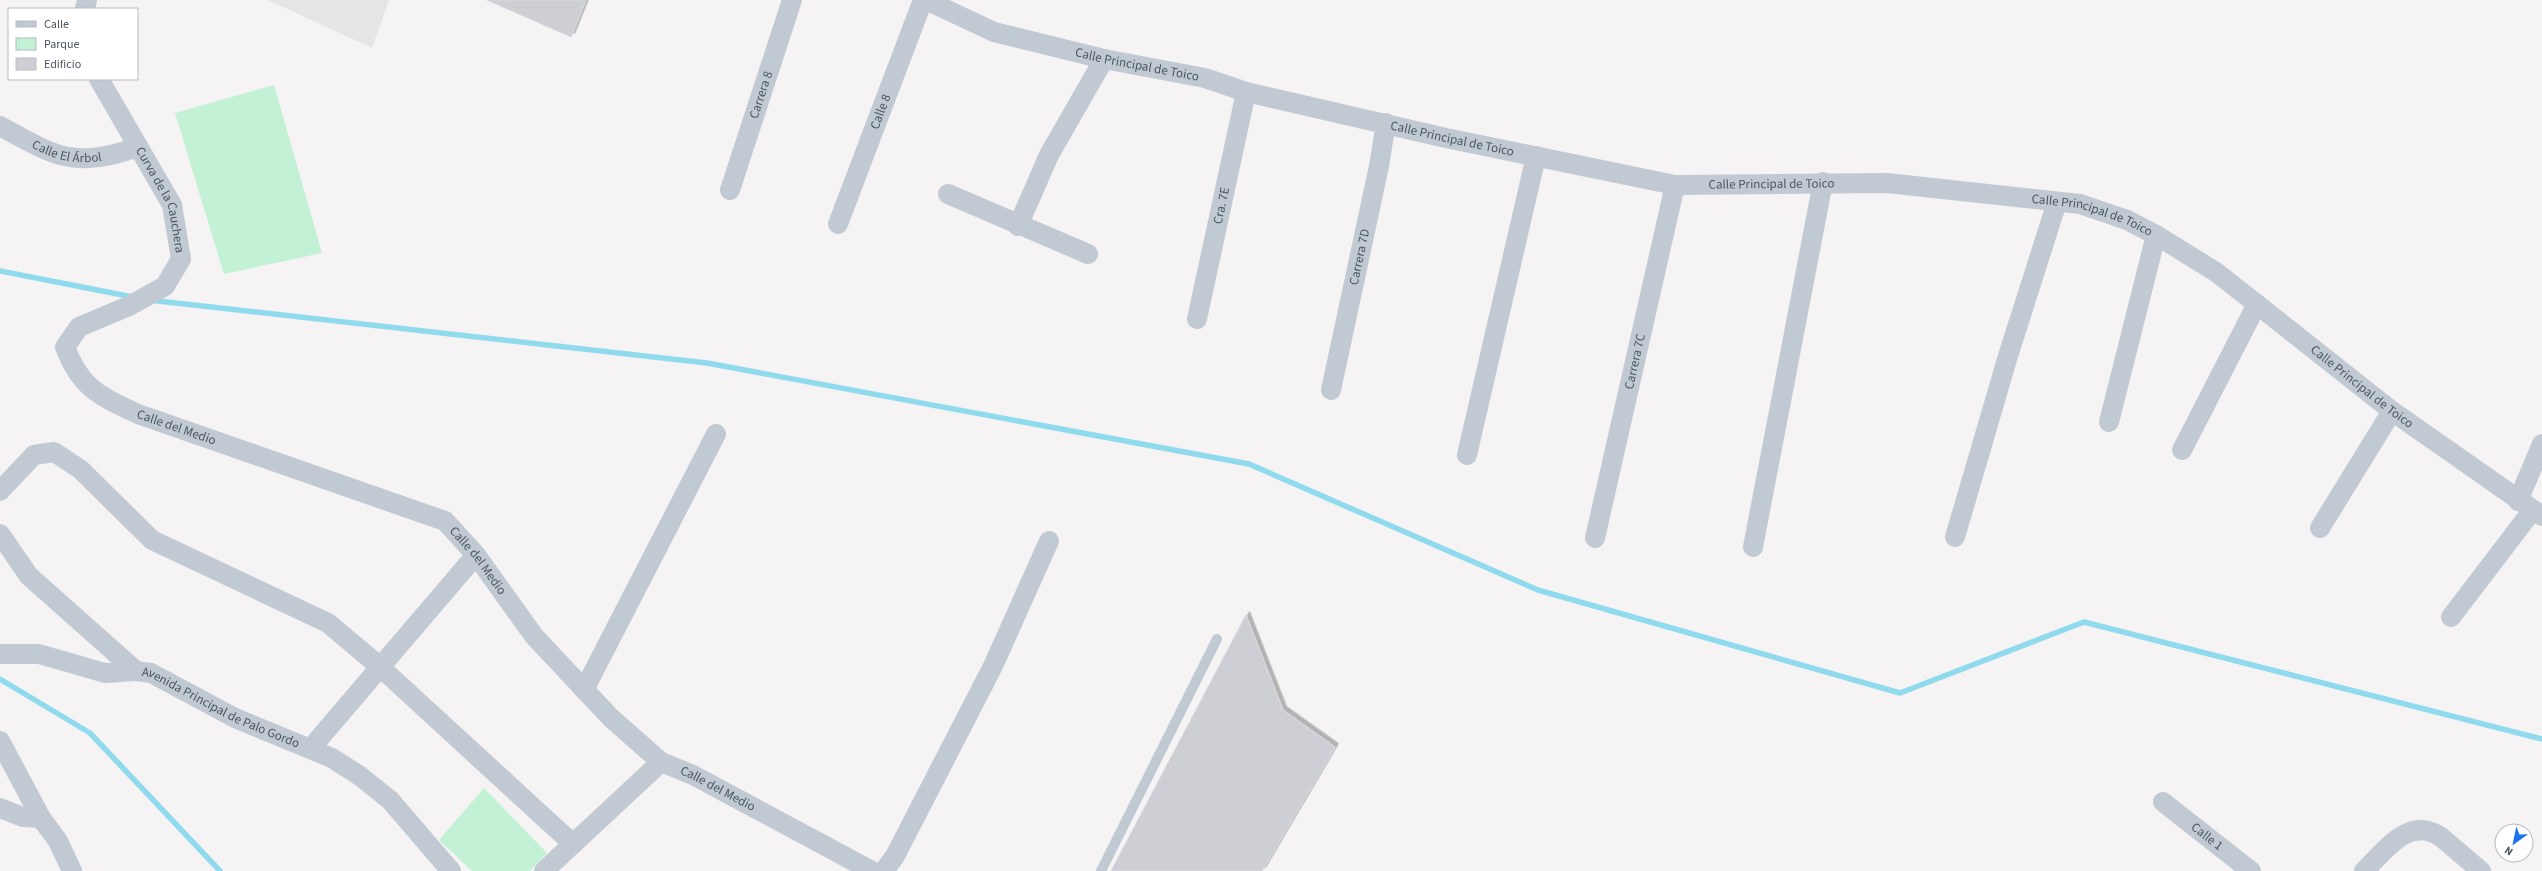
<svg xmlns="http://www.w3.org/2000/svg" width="2542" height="871" font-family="'Source Sans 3',sans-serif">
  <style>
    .education { fill: #e6e4e5 }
    .green { fill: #c3f1d5 }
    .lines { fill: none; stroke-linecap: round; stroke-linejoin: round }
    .stream { stroke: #90daee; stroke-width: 5.5 }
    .building { fill: #cdcfd5; stroke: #d7d9de; filter: url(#shadow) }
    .lane { stroke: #c1cad2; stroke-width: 10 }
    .street { stroke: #c1cad2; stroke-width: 20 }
    .labels { text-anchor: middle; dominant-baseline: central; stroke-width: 4; stroke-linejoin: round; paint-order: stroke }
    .street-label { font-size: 13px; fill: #4a5661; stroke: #fff }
  </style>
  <defs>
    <filter id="shadow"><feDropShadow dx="3.5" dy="-3.5" stdDeviation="0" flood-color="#0004"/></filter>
  </defs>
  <rect width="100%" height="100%" fill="#f5f3f3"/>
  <!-- education -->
  <path class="education" d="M268,0H389L372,48Z"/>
  <!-- green -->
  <g class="green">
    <path d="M274,85L322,253L224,274L175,113Z"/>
    <path d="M484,788L547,853L530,871H472L439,840Z"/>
  </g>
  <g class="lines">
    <!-- stream -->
    <g class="stream">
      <path d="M0,271L133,297"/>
      <path d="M149,300L707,363L1249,464L1538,590L1900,693L2084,622L2542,739"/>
      <path d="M0,679L90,733L220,871"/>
    </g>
  </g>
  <!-- building -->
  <g class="building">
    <path d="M487,0H586L571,37Z"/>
    <path d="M1246,615L1283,710L1335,747L1262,871H1111Z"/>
  </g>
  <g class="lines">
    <!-- lane -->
    <path class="lane" d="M1101,871L1217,639"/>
    <!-- street -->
    <g class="street">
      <path id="s1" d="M926,0L994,32L1104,59L1205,78L1246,92L1446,138L1675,185L1887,183L2080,204L2127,220L2156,235L2216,272L2392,411L2542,516"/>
      <path d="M85,9L87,0"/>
      <path id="s2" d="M99,79L172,205L181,259L165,286L129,306L79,327L65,347C81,389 100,396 138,414L445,521L476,555L534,636L611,718L661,762L693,775L872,871"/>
      <path id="s3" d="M0,126C56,157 74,169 138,147"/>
      <path id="s4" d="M730,190L792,0"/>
      <path d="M948,194L1088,254"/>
      <path id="s5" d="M838,224L923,0"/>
      <path d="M1018,226L1049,155L1104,59"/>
      <path id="s6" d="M1197,319L1246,92"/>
      <path id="s7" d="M1331,390L1379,166L1386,123"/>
      <path d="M2109,422L2156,235"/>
      <path d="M2182,450L2257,304"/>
      <path d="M1467,455L1536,156"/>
      <path d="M0,491L34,455L54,452L80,469L152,540L328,623L379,666L573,844"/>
      <path d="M2518,501L2542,444"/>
      <path d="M2320,528L2392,411"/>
      <path id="s8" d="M0,534L29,576L136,671L151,673L235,718L332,758L360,776L390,800L451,871"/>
      <path d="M1955,537L2008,356L2057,202"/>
      <path id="s9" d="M1595,538L1675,185"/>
      <path d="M1753,547L1823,182"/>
      <path d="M2451,617L2532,511"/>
      <path d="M0,654H39L105,673L136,671"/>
      <path d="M584,690L716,434"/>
      <path d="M0,741L41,818L58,841L72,871"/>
      <path d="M311,748L476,555"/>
      <path id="s10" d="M2163,802L2251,871"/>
      <path d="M0,808L23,817L41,818"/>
      <path d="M544,871L661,762"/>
      <path d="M884,871L895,856L993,666L1049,541"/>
      <path d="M2364,871C2386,850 2409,815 2441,837L2481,871"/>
    </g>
  </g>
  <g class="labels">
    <!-- street labels -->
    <g class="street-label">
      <text stroke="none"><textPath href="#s1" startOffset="222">Calle Principal de Toico</textPath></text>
      <text stroke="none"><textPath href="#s4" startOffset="100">Carrera 8</textPath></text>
      <text stroke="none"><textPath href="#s5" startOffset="120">Calle 8</textPath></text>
      <text stroke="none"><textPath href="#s1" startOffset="546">Calle Principal de Toico</textPath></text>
      <text stroke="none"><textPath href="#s3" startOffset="73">Calle El Árbol</textPath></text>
      <text stroke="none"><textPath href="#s1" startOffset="870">Calle Principal de Toico</textPath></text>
      <text stroke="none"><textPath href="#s2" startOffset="137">Curva de la Cauchera</textPath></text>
      <text stroke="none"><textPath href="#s6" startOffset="116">Cra. 7E</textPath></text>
      <text stroke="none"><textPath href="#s1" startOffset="1194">Calle Principal de Toico</textPath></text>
      <text stroke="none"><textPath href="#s7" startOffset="136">Carrera 7D</textPath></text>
      <text stroke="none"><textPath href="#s9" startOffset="181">Carrera 7C</textPath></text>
      <text stroke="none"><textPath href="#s1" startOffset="1518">Calle Principal de Toico</textPath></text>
      <text stroke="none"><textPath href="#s2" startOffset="495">Calle del Medio</textPath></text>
      <text stroke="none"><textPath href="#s2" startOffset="831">Calle del Medio</textPath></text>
      <text stroke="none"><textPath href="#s8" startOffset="287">Avenida Principal de Palo Gordo</textPath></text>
      <text stroke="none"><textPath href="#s2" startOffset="1167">Calle del Medio</textPath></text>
      <text stroke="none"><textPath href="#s10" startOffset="56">Calle 1</textPath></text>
    </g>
  </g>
  <!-- legend -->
  <rect x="8" y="8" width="130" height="72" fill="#ffffff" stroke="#b7bbc0"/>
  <rect x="16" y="21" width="20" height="6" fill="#c1cad2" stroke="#b7bbc0"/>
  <text x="44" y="28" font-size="12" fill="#4a5661">Calle</text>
  <rect x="16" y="38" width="20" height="12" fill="#c3f1d5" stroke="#b7bbc0"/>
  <text x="44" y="48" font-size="12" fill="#4a5661">Parque</text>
  <rect x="16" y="58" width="20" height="12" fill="#cdcfd5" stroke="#b7bbc0"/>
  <text x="44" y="68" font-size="12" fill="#4a5661">Edificio</text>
  <!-- north arrow -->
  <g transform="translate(2514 843) rotate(213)"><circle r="19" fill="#ffffff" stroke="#b7bbc0"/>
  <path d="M0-3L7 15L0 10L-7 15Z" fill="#1a73e8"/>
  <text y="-6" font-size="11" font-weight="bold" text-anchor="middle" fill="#4a5661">N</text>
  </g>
</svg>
